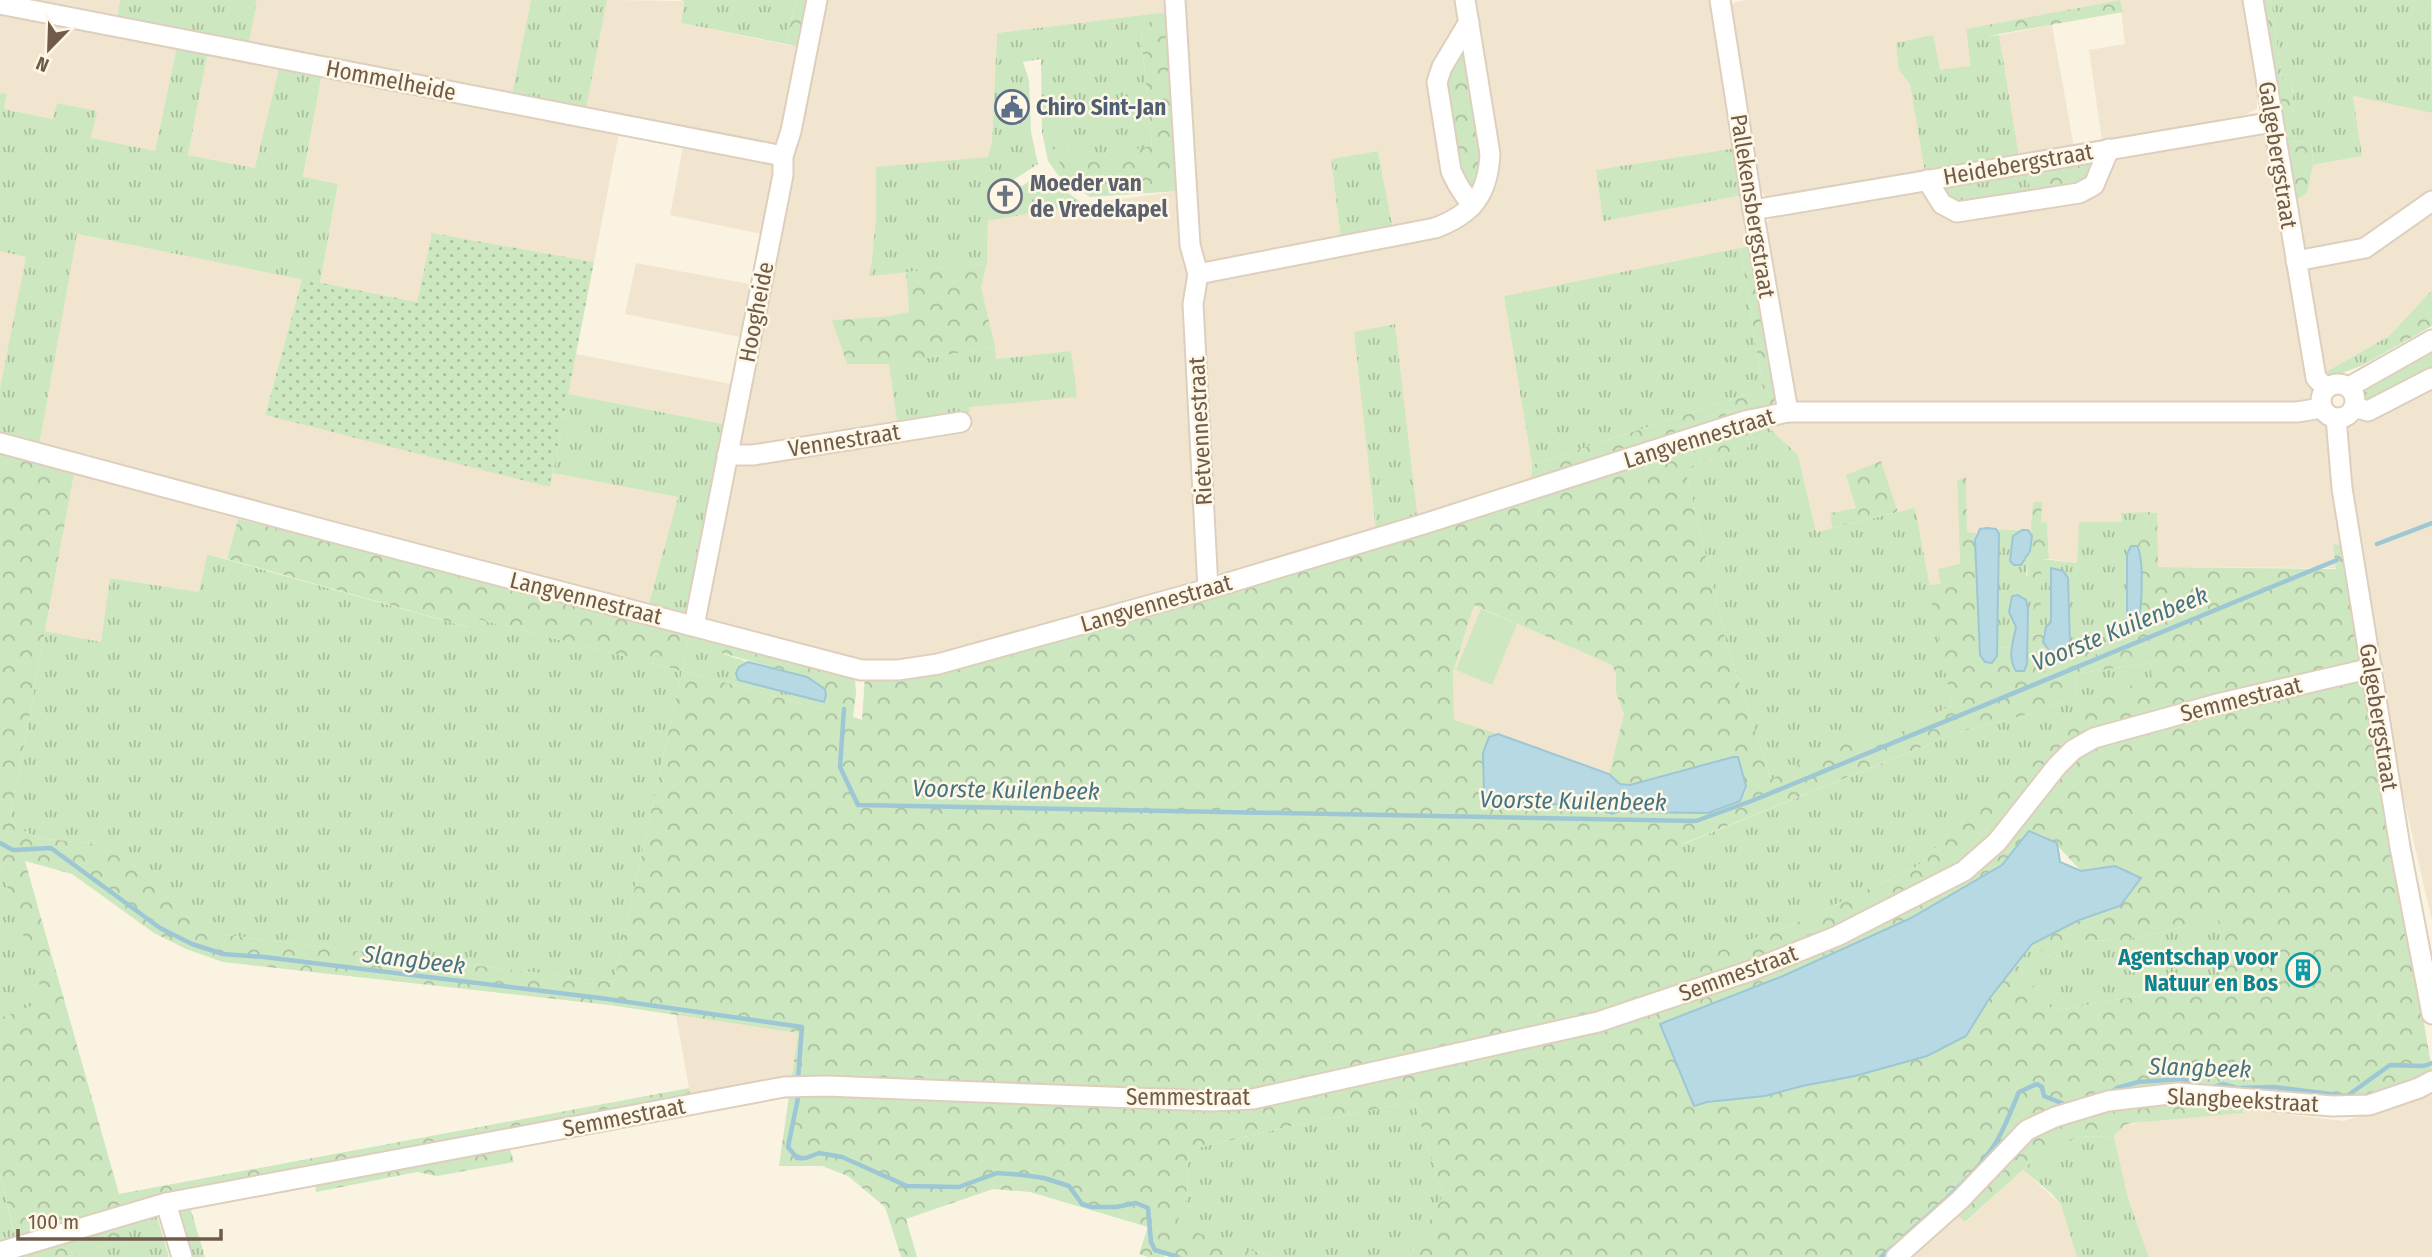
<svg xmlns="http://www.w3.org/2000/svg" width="2432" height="1257" font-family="'Fira Sans Condensed',sans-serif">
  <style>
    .residential { fill: #f2e5cf }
    .grass { fill: url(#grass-tufts) }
    .forest { fill: url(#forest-crowns); fill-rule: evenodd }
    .garden { fill: url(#garden-dots) }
    .pitch { fill: #cde7c0 }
    .water { fill: #b7d9e3; stroke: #9dc7d4; stroke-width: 2 }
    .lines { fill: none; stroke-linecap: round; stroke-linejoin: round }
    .stream { stroke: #9dc7d4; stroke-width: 4.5 }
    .minor-casing { stroke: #decfbd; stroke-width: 23 }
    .minor { stroke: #fff; stroke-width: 19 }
    .labels { text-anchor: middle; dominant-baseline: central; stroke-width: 5; stroke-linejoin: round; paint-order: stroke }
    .street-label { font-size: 23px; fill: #705a49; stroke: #fef7e6 }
    .service-label { font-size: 23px; font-weight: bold; fill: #4e5e75; stroke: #fef7e6; text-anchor: start }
    .worship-label { font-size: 23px; font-weight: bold; fill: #5b616d; stroke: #fef7e6; text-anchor: start }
    .culture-label { font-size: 23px; font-weight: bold; fill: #0d838f; stroke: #fef7e6; text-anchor: end }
    .water-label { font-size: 24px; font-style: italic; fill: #447483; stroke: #fef7e6 }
  </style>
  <defs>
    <pattern id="grass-tufts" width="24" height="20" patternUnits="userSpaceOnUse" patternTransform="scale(1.75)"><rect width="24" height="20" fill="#cde7c0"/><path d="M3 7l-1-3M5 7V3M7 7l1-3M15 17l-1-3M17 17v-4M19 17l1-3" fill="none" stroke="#abbe9e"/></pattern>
    <pattern id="forest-crowns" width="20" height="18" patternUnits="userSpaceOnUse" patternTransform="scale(1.75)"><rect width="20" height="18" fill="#cde7c0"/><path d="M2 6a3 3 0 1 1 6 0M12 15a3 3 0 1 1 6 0" fill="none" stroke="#abbe9e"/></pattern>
    <pattern id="garden-dots" width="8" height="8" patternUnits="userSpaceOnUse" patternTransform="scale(1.75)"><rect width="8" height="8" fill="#cde7c0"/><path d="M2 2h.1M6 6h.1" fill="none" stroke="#abbe9e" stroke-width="1.8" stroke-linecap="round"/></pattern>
  </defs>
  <rect width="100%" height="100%" fill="#fbf3e1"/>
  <!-- residential -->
  <g class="residential">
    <path d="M4,0H120L117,21Z"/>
    <path d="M257,0H531L511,99L248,48Z"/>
    <path d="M607,0L684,1L681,23L802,48L778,143L774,146L585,114Z"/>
    <path d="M821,0H1166L1167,12L997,33L992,141L988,164L876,168V217L870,275L906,272L909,312L883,317L847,364H889L897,422L760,449L740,450L735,444Z"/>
    <path d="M1182,0H1457L1461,22L1462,202L1456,212L1393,230L1378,151L1331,159L1341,239L1210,264L1202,259L1198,254Z"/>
    <path d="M1471,0H1713L1736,148L1596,170L1603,220L1744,195L1752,246L1504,296L1532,465L1531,483L1418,520L1395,325L1355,332L1376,532L1227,575L1221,574L1216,569L1197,305L1204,285L1209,280L1466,221Z"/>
    <path d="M1746,0H2244L2258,97L2257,109L2245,115L2102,141L2089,50L2125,44L2120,0L1966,29L1972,67L1940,71L1899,70L1910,84L1925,173L1775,199L1767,198L1756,185L1727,9L1736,2Z"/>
    <path d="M0,10L177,46L155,152L91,138L97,111L57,103L53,119L4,109L7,95L0,93Z"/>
    <path d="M2052,25L2074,147L2019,156L1999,35Z"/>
    <path d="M208,51L280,64L256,168L188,155Z"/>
    <path d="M322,73L619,133L594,262L432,233L417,302L320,283L338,185L303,178Z"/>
    <path d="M2353,96L2432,113V195L2363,243L2305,250L2300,245L2292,203L2307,193L2313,165L2362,156Z"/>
    <path d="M2257,132L2265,135L2270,144L2304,363L2314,393L2312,399L2307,402L2291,404L1804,406L1792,396L1765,225L1777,212L1922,187L1951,219L2097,195L2113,155Z"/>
    <path d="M684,141L764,157L777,165L766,235L670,215Z"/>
    <path d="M1180,191L1189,262L1198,578L1195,583L915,661L867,663L705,622L701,612L732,461L745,462L973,430L968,407L1070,351L996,359L981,287L987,264L988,221L1083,204Z"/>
    <path d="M2432,206V290L2389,336L2326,372L2321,370L2307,270L2314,264Z"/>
    <path d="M76,234L302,279L265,414L550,487L553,473L678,497L648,607L39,446Z"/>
    <path d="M0,251L27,257L0,388Z"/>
    <path d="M636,263L755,285L745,338L625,314Z"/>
    <path d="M576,354L736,385L728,425L568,394Z"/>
    <path d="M2432,389V921L2388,730L2385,677L2370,627L2347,439L2349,426Z"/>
    <path d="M2317,416L2326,424L2328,437L2342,545L2333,544L2337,568L2157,567V513L2148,512L2122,513V522L2077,563L2049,559L2047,522L2041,524V502H2033L2032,536L2027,530L1987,528L1980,529L1976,533H1967L1966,478L1957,480L1960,565L1941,584L1928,585L1915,509L1898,512L1881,461L1856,508L1830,513L1832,528L1816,532L1798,455L1767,426L1806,419Z"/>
    <path d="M74,474L238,519L227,559L207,554L199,592L111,578L101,642L45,631Z"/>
    <path d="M1474,605L1612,665L1616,674V693L1624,714L1609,774L1454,720L1453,672Z"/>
    <path d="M676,1015L798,1033L791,1081L691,1100Z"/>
    <path d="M2432,1094V1257H2149L2128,1198L2114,1136L2124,1125L2163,1119L2243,1113V1109L2344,1121Z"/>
    <path d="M2023,1170L2061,1205L2077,1257H1906L1958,1216L1966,1222Z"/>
  </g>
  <!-- grass -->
  <g class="grass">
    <path d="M120,0H257L248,48L117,21Z"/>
    <path d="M531,0H607L585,114L511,99Z"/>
    <path d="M680,0H796L786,44L681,23L684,1Z"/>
    <path d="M2271,0H2431L2432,113L2353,96L2362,156L2313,165L2311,141L2284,142L2281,119L2294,118L2292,79H2282Z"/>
    <path d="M1167,12L1168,19L1141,32L1152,147L1080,159L1059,144L1065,171L1165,172L1178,162L1180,191L1090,197L1058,175L1048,161L1042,132L1041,59L1023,62L1029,80L1031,132L1038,164L1007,184L1014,191L1042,173L1083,204L988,221L987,264L870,276L876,217V167L988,157L992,141L997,33Z"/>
    <path d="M1987,25L1989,36L1999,35L2019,156L1925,173L1910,84L1899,70L1896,43L1933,35L1940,70L1971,66L1966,29Z"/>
    <path d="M177,46L208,51L188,155L255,168L280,64L322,73L303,177L338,184L320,283L77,234L39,446L0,436V388L26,257L0,251V93L7,94L4,109L53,119L57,103L97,111L91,138L155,151Z"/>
    <path d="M1736,148L1744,195L1603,221L1596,170Z"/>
    <path d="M1378,151L1393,230L1341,239L1331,159Z"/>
    <path d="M2027,167L2031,195L1955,206L1939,184Z"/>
    <path d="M1740,248L1763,389L1532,465L1504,296Z"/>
    <path d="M1395,324L1418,520L1376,531L1354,332Z"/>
    <path d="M2389,336L2395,347L2363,365L2329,378L2321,370L2326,372Z"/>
    <path d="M995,347L996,359L1071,351L1077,397L969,407L970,413L897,422L889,364Z"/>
    <path d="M2432,353V371L2368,405L2362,403L2365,391Z"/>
    <path d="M568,394L728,425L691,611L682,616L648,607L678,497L553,473Z"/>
    <path d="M1767,426L1798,455L1816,532L1915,508L1952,705L1873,748L1865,733L1771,779L1727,645L1685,468L1745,449L1754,441L1750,431Z"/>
    <path d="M2148,512L2143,537L2137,546H2131L2127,554V613L2134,621L2120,627L2121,641L2095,656L2088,647L2056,667L2050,663L2047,650L2055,656L2052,568L2051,622L2043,634L2026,635L2028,608L2012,595L2009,612L2016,627L2011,647L1997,648L1999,534L1996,529L2022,530L2013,536L2010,561L2026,560L2030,551L2026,575L2035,596L2039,622L2042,559L2077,563L2079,522H2122L2121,513Z"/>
    <path d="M207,554L467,627L470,617L682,671L690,632L726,642L723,654L748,662L739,667L736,673L738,680L824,702L822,709L682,671L614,982L225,935L183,914L130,863L98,844L37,838L14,825L11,815L45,631L101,642L110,578L199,592Z"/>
    <path d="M2150,663L2153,679L2092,698L2020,761L1918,866L1787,927L1676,966L1681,845L1959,732L2025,715L2077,696L2075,674Z"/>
    <path d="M0,865L46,1001L0,1018Z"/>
    <path d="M2217,914L2227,980L2053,1011L2017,964L2032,944L2055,960L2066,945L2081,940L2121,941L2195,924Z"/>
    <path d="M1414,1102L1443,1196L1414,1249L1392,1257H1280L1228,1246L1176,1223L1186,1199L1189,1150L1300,1124Z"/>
    <path d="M2114,1136L2128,1198L2149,1257H2077L2061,1205L2052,1194L2023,1170L2034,1160L2077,1137Z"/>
    <path d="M0,1175L17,1243L0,1248Z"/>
    <path d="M190,1207L205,1257H192L177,1209Z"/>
    <path d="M156,1213L169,1257H65L130,1239L126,1221Z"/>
  </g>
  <!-- forest -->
  <g class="forest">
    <path d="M796,0H812L802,48L786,44Z"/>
    <path d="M2120,0L2123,12L1988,36L1987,25Z"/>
    <path d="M2262,0H2271L2282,79H2292L2294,118L2281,119Z"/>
    <path d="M1168,19L1178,162L1166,172L1163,187L1091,189L1065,171L1052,152L1059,144L1080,159L1152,146L1141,32L1151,21Z"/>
    <path d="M1463,47L1485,157L1473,190L1468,189L1458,173L1444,78Z"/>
    <path d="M2311,141L2313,165L2307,193L2292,203L2284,142Z"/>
    <path d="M2096,158L2088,183L2031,195L2027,167Z"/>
    <path d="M1752,246L1776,392V400L1771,406L1531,483L1532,465L1763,389L1740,248Z"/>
    <path d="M987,264L981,287L995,347L890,364H847L832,320L883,317L909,312L906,272Z"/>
    <path d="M2432,290V326L2395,347L2389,336Z"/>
    <path d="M1750,431L1754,441L1745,449L1685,468L1727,645L1771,779L1865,732L1873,747L1952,705L1928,585L1941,584L1938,569L1960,564L1957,480L1966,477L1967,532L1976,533L1975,540L1980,655L1997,656V648L2011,647V663L2027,664L2026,635L2043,634C2042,644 2048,652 2050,662L2056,667L2088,647L2095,655L2121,641L2120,627L2139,617C2142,603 2144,557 2137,546L2143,537L2148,512L2157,513L2158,567L2336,569L2333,544L2342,545C2369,720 2402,895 2432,1070C2403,1083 2372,1100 2339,1100C2307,1101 2273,1095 2241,1093L2243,1113L2132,1123L2124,1125L2114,1136L2077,1137L2034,1160L1965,1222L1947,1206L1883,1257H1392L1414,1249L1443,1196L1414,1102L1300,1124L1189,1150L1186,1199L1177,1223L1228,1246L1280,1257H1172L1165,1254L1164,1257H1148L1139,1254L1148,1227L1030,1192L993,1189L906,1219L917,1257H901L885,1207L848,1176L822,1166H779L798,1033L609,1005L223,962L186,949L154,933L72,874L25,861L119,1194L689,1088L692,1107L509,1146L514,1162L437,1176L417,1172L316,1192L315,1180L126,1221L131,1239L65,1257H21L0,1175V1018L45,1001L0,865V454L74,474L11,815L14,825L37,838L98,844L130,863L183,914L225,935L614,982L682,671L470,617L468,627L227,559L238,519L690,632L682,671L822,709L826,695L807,677L722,653L726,642L849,675L855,679L856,694L853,717L862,720L865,676C1029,637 1196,604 1358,555C1489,516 1619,471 1750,431ZM1474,605L1612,665L1616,674V693L1624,714L1609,774L1620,784L1630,785L1738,758L1746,786L1745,793L1708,813L1633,812L1625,809L1612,814L1596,807L1489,737L1498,734L1454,720L1453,672ZM2150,663L2152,679L2092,698L2020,761L1918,866L1787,927L1677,965L1682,844L1959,732L2025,715L2077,696L2075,674ZM2056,844L2081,871L2115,866L2079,920L2032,944L2055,960L2066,945L2081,940L2121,941L2195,924L2217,914L2227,980L2053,1011L2017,964L1927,1056L1855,1076L1694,1105L1660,1024L1783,976L1911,918L2002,865Z"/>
    <path d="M1881,461L1898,512L1832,528L1830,513L1856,508L1846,475Z"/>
    <path d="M2033,502H2042L2041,523L2047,522L2049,559H2042L2040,622H2032L2035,596L2026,589Z"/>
  </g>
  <!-- garden -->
  <path class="garden" d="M432,233L594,262L550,487L265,415L302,279L417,302Z"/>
  <!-- pitch -->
  <path class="pitch" d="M1481,609L1517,624L1492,685L1456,670Z"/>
  <!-- water -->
  <g class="water">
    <path d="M1987,528L1996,529L1999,534L1997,656L1992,663L1985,662L1980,655L1975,540L1980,529Z"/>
    <path d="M2022,530H2028L2032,536L2030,551L2021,565H2014L2010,561L2013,536Z"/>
    <path d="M2131,546H2137C2144,557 2142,603 2139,617L2134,621L2127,614V554Z"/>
    <path d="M2051,568L2063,571L2068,578L2070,645L2069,655C2055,660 2050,653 2043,642L2046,627L2051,622Z"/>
    <path d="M2018,595L2026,600L2028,608L2027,664L2024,671H2016C2007,657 2013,643 2016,627L2009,612L2012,596Z"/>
    <path d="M748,662L807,677L825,689L826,695L824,702L738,680L736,673L739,667Z"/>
    <path d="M1498,734L1609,774L1620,784L1630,785L1733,757H1738L1746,786L1740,801L1708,813L1633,812L1625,809L1612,814L1596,807L1494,800L1484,792L1483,753L1489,737Z"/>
    <path d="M2029,831L2057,843L2060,862L2081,871L2115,866L2141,878L2120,906L2079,920L2032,944L1989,999L1966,1036L1927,1056L1855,1076L1802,1086L1765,1096L1707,1102L1694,1106L1660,1024L1783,976L1911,918L2002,865Z"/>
  </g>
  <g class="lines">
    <!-- stream -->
    <g class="stream">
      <path d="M2377,544L2432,523"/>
      <path d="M844,709L840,767L858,805L1696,821L1754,800L2337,560"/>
      <path d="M0,843L13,850L51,848L160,928L192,944L223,954L264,957L600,998L802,1027L798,1079"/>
      <path d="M2211,1088L2223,1084L2237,1088L2274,1087L2347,1096L2390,1065L2424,1066L2432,1063"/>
      <path d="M2110,1093L2117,1088L2138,1082L2184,1079L2202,1086"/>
      <path d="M798,1098L788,1147L797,1158H806L819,1153L842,1157L907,1186L959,1187L997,1173L1023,1175L1044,1178L1069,1186L1082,1204L1092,1207H1116L1136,1203L1148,1208L1151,1242L1155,1250L1178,1257"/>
      <path d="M1905,1236C1936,1208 1970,1181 1993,1147C2004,1131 2011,1110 2019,1092L2037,1084L2042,1087L2044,1096L2069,1106"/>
      <path d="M1881,1257L1893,1247"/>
    </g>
    <!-- minor casing -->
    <g class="minor-casing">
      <g id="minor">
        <path d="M1175,0L1190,245L1198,274L1193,304L1208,589"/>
        <path d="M1720,0L1753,210L1788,412"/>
        <path d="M2253,0L2316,378L2326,388"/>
        <path d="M0,4L783,156"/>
        <path d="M1469,22L1442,67L1437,82L1451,171L1458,185L1472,206"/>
        <path d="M1927,180L1942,204L1957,212L2079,193L2094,185L2109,149"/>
        <path d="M1753,210L2273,122"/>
        <path d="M2296,261L2365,248L2432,201"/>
        <path d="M1198,274L1435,228C1473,214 1488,194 1490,154L1465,0"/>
        <circle cx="2338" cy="401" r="17"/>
        <path d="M2349,387L2432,340"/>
        <path d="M2354,407L2368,411L2432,378"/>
        <path d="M2336,418L2342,488L2400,847L2432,1014"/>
        <path d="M0,443L340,534L861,670H898L938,664L1208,589L1427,523L1745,421L1788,412H2297L2322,408"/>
        <path d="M727,455H753L961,422"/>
        <path d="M694,626L783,175V156L791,131L817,0"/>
        <path d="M166,1203L182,1257"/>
        <path d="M0,1252L166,1203L784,1087L826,1086L1212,1101L1253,1099L1598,1022L1750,971L1837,936L1964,871L1997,842L2057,766L2073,750L2094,738L2221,703L2372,668"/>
        <path d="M1896,1257L1960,1200L2027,1130L2055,1117L2108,1101L2178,1093L2332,1106L2369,1105L2419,1088L2432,1081"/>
      </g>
    </g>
    <!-- minor -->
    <use href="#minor" class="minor"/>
  </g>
  <!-- icons -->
  <defs>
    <g id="civic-ring" transform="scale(1.75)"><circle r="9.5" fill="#fef7e6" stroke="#5c6f8a" stroke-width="1.5"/><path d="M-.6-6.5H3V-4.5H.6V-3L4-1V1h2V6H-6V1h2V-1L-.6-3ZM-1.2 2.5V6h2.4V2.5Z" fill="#5c6f8a"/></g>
    <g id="church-ring" transform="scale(1.75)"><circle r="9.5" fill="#fef7e6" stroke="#6b7280" stroke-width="1.5"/><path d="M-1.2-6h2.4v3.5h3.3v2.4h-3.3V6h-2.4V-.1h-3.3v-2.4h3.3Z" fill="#6b7280"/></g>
    <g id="building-ring" transform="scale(1.75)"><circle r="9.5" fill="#fef7e6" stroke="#0f9aa8" stroke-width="1.5"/><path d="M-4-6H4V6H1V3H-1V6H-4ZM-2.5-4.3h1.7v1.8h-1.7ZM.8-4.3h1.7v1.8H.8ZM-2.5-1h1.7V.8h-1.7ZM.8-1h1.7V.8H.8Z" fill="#0f9aa8"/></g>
  </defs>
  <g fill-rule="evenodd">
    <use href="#civic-ring" x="1012" y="107"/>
    <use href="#church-ring" x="1005" y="196"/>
    <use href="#building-ring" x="2303" y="970"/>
  </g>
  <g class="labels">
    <!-- street labels -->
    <g class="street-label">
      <text transform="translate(391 80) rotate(11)">Hommelheide</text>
      <text transform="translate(2278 155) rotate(81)">Galgebergstraat</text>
      <text transform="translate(2018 164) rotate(-10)">Heidebergstraat</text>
      <text transform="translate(1753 206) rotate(81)">Pallekensbergstraat</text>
      <text transform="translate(756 312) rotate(-79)">Hoogheide</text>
      <text transform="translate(1200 431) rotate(-93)">Rietvennestraat</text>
      <text transform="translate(1699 438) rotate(-17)">Langvennestraat</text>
      <text transform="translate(844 440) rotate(-9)">Vennestraat</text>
      <text transform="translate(586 598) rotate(14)">Langvennestraat</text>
      <text transform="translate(1156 603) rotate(-16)">Langvennestraat</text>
      <text transform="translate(2241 699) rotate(-14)">Semmestraat</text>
      <text transform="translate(2379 717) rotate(81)">Galgebergstraat</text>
      <text transform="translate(1738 973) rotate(-20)">Semmestraat</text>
      <text x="1188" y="1097">Semmestraat</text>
      <text transform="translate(2243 1100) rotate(3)">Slangbeekstraat</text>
      <text transform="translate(624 1117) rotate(-11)">Semmestraat</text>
    </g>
    <!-- service labels -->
    <g class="service-label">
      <text x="1036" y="107">Chiro Sint-Jan</text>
    </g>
    <!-- worship labels -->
    <g class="worship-label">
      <text x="1030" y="183">Moeder van<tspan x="1030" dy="26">de Vredekapel</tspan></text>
    </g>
    <!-- culture labels -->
    <g class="culture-label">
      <text x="2278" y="957">Agentschap voor<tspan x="2278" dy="26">Natuur en Bos</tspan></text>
    </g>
    <!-- water labels -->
    <g class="water-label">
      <text transform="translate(2120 629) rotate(-22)">Voorste Kuilenbeek</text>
      <text transform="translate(1006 790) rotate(1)">Voorste Kuilenbeek</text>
      <text transform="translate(1573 801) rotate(1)">Voorste Kuilenbeek</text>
      <text transform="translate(414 960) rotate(7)">Slangbeek</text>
      <text transform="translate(2200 1068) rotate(2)">Slangbeek</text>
    </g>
  </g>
  <!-- north arrow -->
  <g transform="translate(49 49) rotate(203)" stroke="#fef7e6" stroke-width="5" paint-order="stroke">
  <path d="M0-5L12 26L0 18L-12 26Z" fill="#705a49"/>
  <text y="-10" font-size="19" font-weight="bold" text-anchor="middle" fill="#705a49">N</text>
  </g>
  <!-- scale -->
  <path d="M18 1229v10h203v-10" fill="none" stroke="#705a49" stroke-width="3.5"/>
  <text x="28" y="1229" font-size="21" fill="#705a49" stroke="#fef7e6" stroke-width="5" paint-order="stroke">100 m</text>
</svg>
